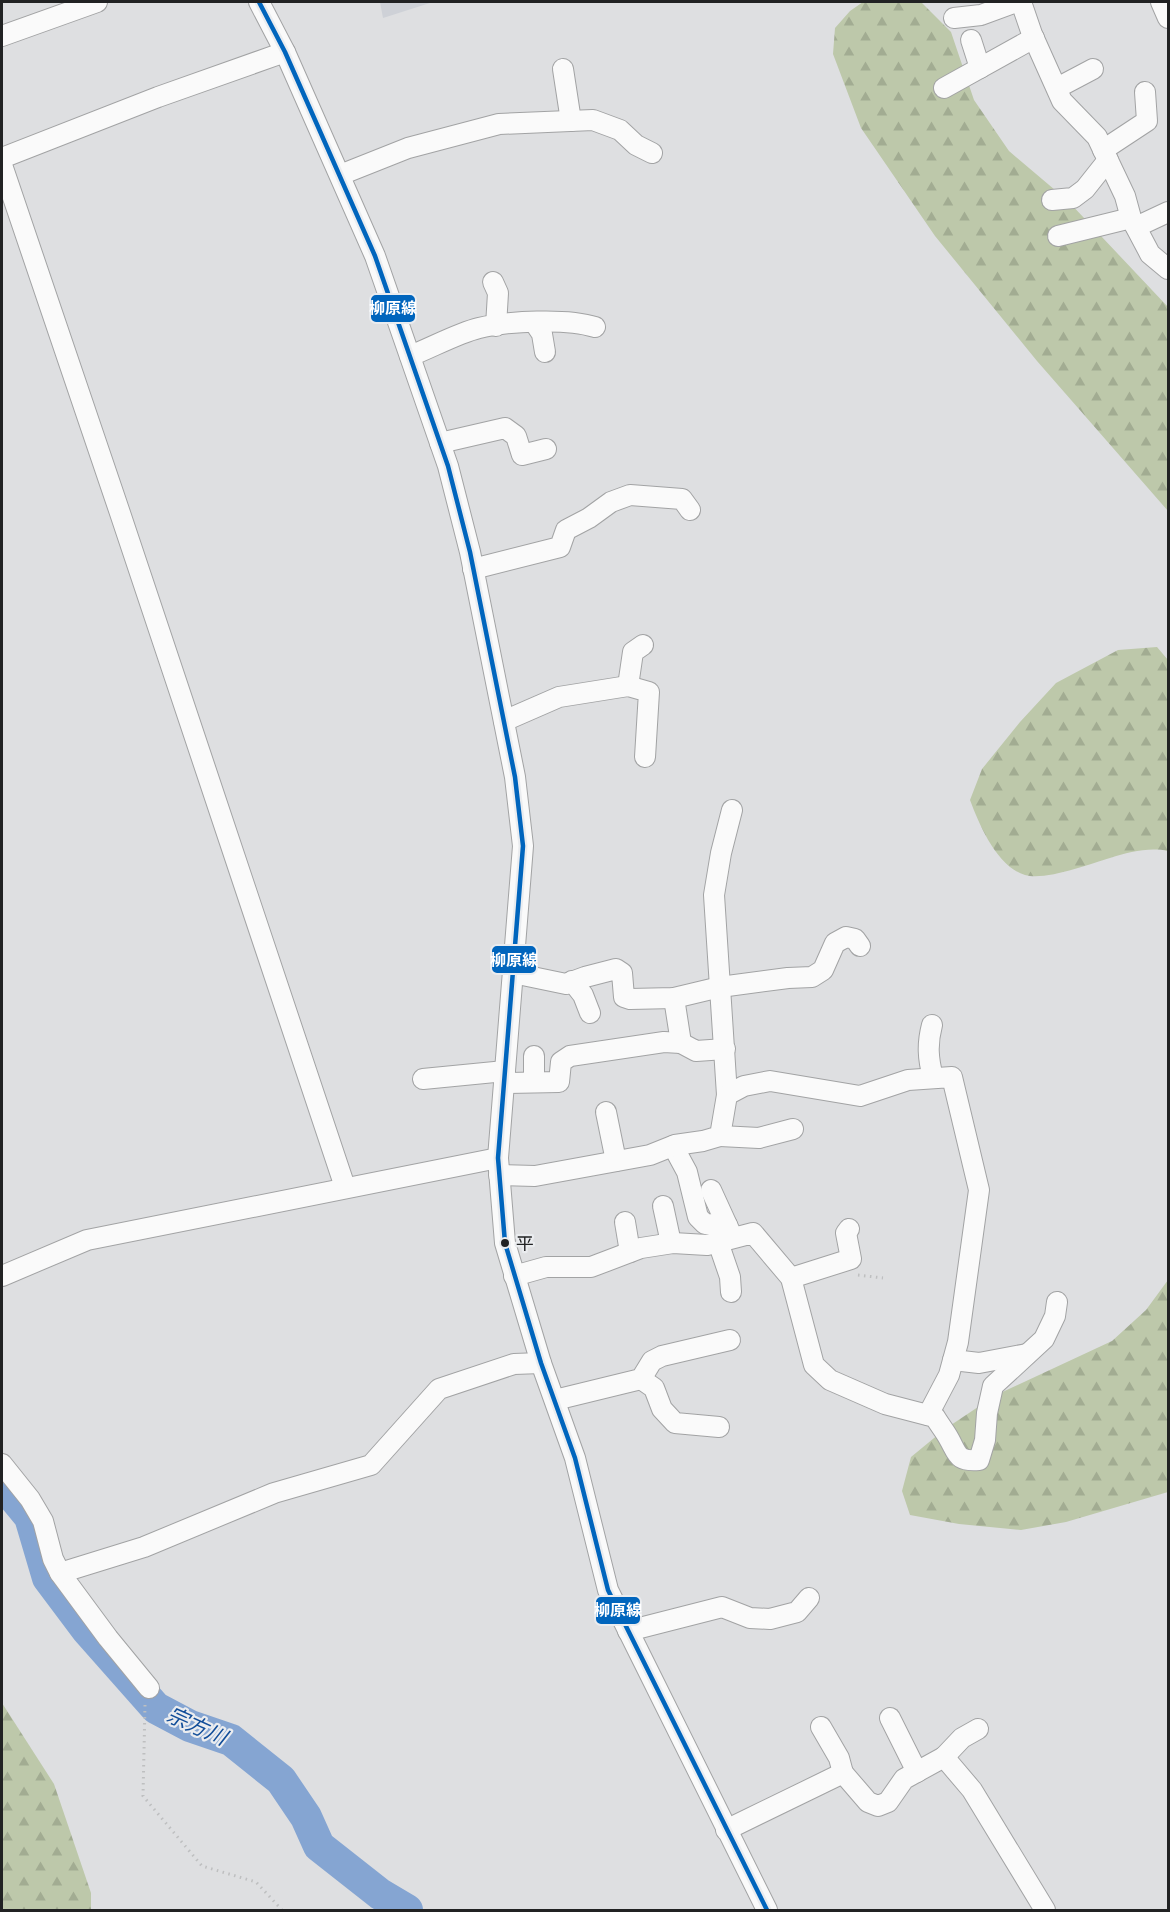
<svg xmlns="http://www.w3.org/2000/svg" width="1170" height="1912" font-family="'PT Sans','Noto Sans JP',sans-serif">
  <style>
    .built { fill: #ced1d7 }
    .forest { fill: url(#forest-firs) }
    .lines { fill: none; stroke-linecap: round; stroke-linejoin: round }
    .river { stroke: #85a5d2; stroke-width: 32 }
    .minor-casing { stroke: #a2a3a4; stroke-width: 22 }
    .path { stroke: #bebfc0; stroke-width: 3; stroke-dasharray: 1.5 4.5; stroke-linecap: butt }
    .minor { stroke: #fafafa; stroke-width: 20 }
    .bus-1-casing { stroke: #eaecef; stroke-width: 9 }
    .bus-1 { stroke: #0065bd; stroke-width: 4.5 }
    .bus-dot { fill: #212223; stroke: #eaecef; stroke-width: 2 }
    .labels { text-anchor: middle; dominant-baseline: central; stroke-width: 4.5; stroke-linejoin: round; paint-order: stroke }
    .bus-label { font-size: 18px; fill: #212223; stroke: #eaecef; text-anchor: start }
    .water-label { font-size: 21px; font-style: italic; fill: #114d99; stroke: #eaecef }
    .line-badge { stroke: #eaecef; stroke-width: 2 }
    .badge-label { font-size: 16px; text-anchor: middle; font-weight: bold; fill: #fff }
  </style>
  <defs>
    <pattern id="forest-firs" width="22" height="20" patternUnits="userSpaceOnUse" patternTransform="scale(1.5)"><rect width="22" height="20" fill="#bdc8aa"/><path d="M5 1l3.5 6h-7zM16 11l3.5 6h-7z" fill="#a2ac92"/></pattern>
  </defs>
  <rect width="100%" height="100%" fill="#dedfe1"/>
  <!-- built -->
  <path class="built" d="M380,2H433L383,18Z"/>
  <!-- forest -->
  <g class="forest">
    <path d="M863,2H921L951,32L974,100L1009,151L1068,201L1168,307V511L1037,361L935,236L861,128L833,54L835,28L850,11Z"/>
    <path d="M1157,647L1168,660V851C1149,847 1129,852 1110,858C1090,864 1045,881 1025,875C997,867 979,824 970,800L982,769L1020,722L1056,683L1118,650Z"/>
    <path d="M1168,1280V1492L1066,1522L1021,1530L959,1524L910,1515L902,1491L911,1457L945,1429L996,1395L1112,1341L1146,1310Z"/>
    <path d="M2,1703L54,1784L91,1893V1910H2Z"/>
  </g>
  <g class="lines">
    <!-- river -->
    <path class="river" d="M2,1483L30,1517L48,1578L87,1630L156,1708L190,1726L231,1740L281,1780L306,1817L319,1846L380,1894L407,1910"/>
    <!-- minor casing -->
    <g class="minor-casing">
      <g id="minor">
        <path d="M259,2L285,52L375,256L448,466L470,552L515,777L523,846L498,1158L505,1243L541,1363L575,1458L608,1590L767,1910"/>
        <path d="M1021,2L1032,34L1062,101L1097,137L1125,196L1131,218L1150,254L1168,269"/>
        <path d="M1161,2L1168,18"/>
        <path d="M954,18L981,15L1016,2"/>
        <path d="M2,36L97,2"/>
        <path d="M971,40L980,68"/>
        <path d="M563,69L571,121"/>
        <path d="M944,88L1034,38"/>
        <path d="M1057,88L1093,69"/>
        <path d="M1103,150L1147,121L1145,92"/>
        <path d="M2,158L158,97L285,52"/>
        <path d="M2,165L120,513L345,1187"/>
        <path d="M340,175L408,148L499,124L593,120L620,130L636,145L652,153"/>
        <path d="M1052,200L1073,198L1085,189L1108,160"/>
        <path d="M1136,227L1168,212"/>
        <path d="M1058,236L1131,218"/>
        <path d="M493,282L498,293L496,326"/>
        <path d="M534,322L542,334L545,352"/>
        <path d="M410,356C431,348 458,333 479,328C508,321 567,318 595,327"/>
        <path d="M440,443L505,428L516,436L522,455L546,449"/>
        <path d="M473,569L560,547L566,530L589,518L611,502L630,495L682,499L690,510"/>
        <path d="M628,686L633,652L643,645"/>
        <path d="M504,721L559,697L628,686L649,692L645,757"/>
        <path d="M513,973L566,984L585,977L616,969L622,973L624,997L630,999L674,998L720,987L788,978L812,977L823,970L835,943L846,937L855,939L860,946"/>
        <path d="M572,981L583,995L590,1013"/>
        <path d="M674,998L681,1043"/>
        <path d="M932,1025C927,1044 928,1059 933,1077"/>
        <path d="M534,1056V1082"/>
        <path d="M423,1079L505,1071"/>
        <path d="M504,1083L559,1082L561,1062L570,1056L664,1042L681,1043L696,1051L725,1049"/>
        <path d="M727,1095L714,895L721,853L732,810"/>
        <path d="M606,1112L616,1161"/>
        <path d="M720,1136L759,1138L793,1129"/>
        <path d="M673,1146L687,1172L698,1217L705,1224L727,1225"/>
        <path d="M499,1175L535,1176L650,1155L675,1145L703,1141L720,1136L727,1095L744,1086L770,1081L860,1096L908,1080L952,1077L979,1190L958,1342L949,1375L928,1415"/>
        <path d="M711,1190L732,1236"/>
        <path d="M663,1206L671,1243"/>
        <path d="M625,1222L630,1252"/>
        <path d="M718,1242L730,1277L731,1292"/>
        <path d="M2,1276L87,1240L498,1158"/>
        <path d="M514,1276L546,1267H591L641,1248L673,1243L707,1245L753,1233L791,1278L814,1365L830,1380L885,1404L935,1417C939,1424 944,1430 948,1437C958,1454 956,1462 979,1460L985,1440L987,1413L993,1386L1044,1339L1055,1316L1057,1302"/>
        <path d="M791,1278L851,1259L846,1233L849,1229"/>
        <path d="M953,1360L979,1363L1027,1354"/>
        <path d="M641,1379L654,1388L662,1409L675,1423L719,1427"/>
        <path d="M555,1400L641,1379L652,1361L662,1356L730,1340"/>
        <path d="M2,1464L30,1499L43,1521L53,1559L60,1573L108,1638L149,1688"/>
        <path d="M60,1573L144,1547L274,1493L371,1465L439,1389L514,1364L541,1363"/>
        <path d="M628,1631L722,1607L750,1618L770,1619L797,1612L809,1598"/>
        <path d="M890,1718L917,1772"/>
        <path d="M821,1727L839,1758L843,1773"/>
        <path d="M944,1757L962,1738L978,1729"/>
        <path d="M726,1830L843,1773L868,1802L878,1806L888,1802L904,1779L944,1757L972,1790L1045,1910"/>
      </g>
    </g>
    <!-- path -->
    <g class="path">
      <path d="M858,1275L883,1278"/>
      <path d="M145,1705L143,1796L202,1866L256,1882L282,1910"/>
    </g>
    <!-- minor -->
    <use href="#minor" class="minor"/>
    <!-- bus-1 casing -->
    <g class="bus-1-casing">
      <path id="bus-1" d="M259,2L285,52L375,256L448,466L470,552L515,777L523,846L498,1158L505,1243L541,1363L575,1458L608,1590L767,1910"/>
    </g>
    <!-- bus-1 -->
    <use href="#bus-1" class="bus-1"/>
  </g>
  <!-- markers -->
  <circle class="bus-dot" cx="505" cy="1243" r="5"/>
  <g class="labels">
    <!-- bus labels -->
    <g class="bus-label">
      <text x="516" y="1243">平</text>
    </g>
    <!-- water labels -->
    <g class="water-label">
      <text transform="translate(197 1726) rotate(24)">宗方川</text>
    </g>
  </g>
  <g class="line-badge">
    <rect x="370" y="294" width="46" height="29" rx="6" fill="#0065bd"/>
    <rect x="491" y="945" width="46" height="29" rx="6" fill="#0065bd"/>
    <rect x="595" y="1596" width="46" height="29" rx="6" fill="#0065bd"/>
  </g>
  <g class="badge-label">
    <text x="393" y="314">柳原線</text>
    <text x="514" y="966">柳原線</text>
    <text x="618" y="1616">柳原線</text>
  </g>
  <!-- border -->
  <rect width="1170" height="1912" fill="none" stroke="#212223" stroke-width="6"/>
</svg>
